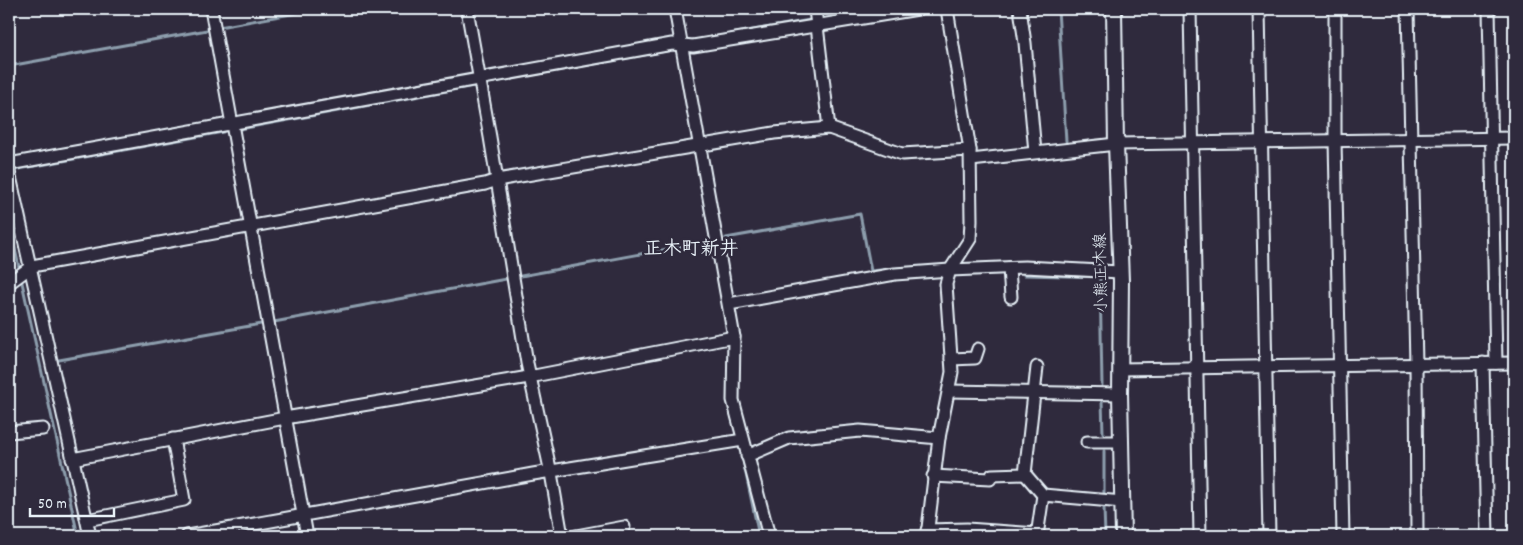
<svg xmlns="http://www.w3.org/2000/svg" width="1523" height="545" font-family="Dekko,'Klee One',sans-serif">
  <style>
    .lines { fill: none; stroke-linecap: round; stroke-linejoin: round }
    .stream { stroke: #8d9ead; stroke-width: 3 }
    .minor-casing { stroke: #e8f1f8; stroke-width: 15 }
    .major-casing { stroke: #e8f1f8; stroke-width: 18 }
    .minor { stroke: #2f2a3d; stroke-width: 11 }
    .major { stroke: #2f2a3d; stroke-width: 14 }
    .labels { text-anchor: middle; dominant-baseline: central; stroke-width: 5; stroke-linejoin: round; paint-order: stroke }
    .street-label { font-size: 16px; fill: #e8f1f8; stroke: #2f2a3d }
    .quarter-label { font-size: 19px; font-weight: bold; fill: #e8f1f8; stroke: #2f2a3d }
  </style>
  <rect width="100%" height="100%" fill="#2f2a3d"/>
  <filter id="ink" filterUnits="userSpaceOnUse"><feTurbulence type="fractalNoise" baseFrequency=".02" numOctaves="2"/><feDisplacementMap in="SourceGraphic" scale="10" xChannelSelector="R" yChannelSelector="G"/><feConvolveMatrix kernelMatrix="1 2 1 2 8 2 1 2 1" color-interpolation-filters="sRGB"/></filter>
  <g filter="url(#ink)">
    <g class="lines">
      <!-- stream -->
      <g class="stream">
        <path d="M1058,9L1066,141"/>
        <path d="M823,19L883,9"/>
        <path d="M219,27L319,9"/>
        <path d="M691,41L810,20"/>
        <path d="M9,66L207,30"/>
        <path d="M488,83L666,51"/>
        <path d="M240,129L474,86"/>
        <path d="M13,170L223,132"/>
        <path d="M9,221L20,272"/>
        <path d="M726,238L860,214L871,271L900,268"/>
        <path d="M1024,275L1108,277"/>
        <path d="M521,276L711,241"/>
        <path d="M1100,277L1102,385"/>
        <path d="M21,278L78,536"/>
        <path d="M1190,285V340"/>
        <path d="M274,322L506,279"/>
        <path d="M59,360L261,324"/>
        <path d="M1102,401L1103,433"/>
        <path d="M1104,451V496"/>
        <path d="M742,455L759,536"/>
        <path d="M1104,507L1105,536"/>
      </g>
      <!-- minor casing -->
      <g class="minor-casing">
        <g id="minor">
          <path d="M211,9L307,536"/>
          <path d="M467,9L490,137L527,363L551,473L562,536"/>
          <path d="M675,9L734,337L733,400L769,536"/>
          <path d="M815,9L829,128"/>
          <path d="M1020,9L1025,43L1035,152"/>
          <path d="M1190,9L1200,536"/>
          <path d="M1259,9L1269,536"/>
          <path d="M1335,9V140L1343,536"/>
          <path d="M1408,9L1416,364L1417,536"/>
          <path d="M1489,9L1496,363"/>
          <path d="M971,160L1116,144L1514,138"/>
          <path d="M9,164L672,44L693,46L918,9"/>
          <path d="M9,172L90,536"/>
          <path d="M1009,268L1011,297"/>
          <path d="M9,283L32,266L485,184L497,180L774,133L829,128L902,154L970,150"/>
          <path d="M729,304L895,274L950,270L1025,267L1120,272"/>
          <path d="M951,359L975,358L978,349"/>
          <path d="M1483,363L1487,536"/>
          <path d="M1120,369L1514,363"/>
          <path d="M949,391L1120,394"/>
          <path d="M9,432L43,429"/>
          <path d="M1087,442H1122"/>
          <path d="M747,456L789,438L860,431L939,438"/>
          <path d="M72,459L285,418L529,377L734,337"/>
          <path d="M933,476L990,479L992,475L1025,474"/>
          <path d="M1043,495L1123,502"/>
          <path d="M87,520L184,500L173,439"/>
          <path d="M927,530L967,529L1037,534"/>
          <path d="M187,536L533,474L743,440"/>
          <path d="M576,536L624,527"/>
          <path d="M927,536L939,438L952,372L946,284L950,270L970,239L971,221L970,150L947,9"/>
          <path d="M1037,536L1043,495L1025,474L1037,367"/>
        </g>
      </g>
      <!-- major casing -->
      <g class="major-casing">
        <path id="major" d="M1114,9L1116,144L1121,281L1120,394L1123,536"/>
      </g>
      <!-- minor -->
      <use href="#minor" class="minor"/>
      <!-- major -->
      <use href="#major" class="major"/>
    </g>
  </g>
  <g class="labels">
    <!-- street labels -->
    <g class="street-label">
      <text transform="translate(1102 273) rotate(-91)">小熊正木線</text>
    </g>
    <!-- quarter labels -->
    <g class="quarter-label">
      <text x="691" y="250">正木町新井</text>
    </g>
  </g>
  <!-- margin -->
  <rect width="1523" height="545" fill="none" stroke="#2f2a3d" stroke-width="30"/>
  <rect x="15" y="15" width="1493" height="515" fill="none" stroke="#e8f1f8" stroke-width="2" filter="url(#ink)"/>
  <!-- scale -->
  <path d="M30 508v8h84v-8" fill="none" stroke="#e8f1f8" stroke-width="2.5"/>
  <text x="38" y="508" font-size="15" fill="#e8f1f8" stroke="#2f2a3d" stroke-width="4" paint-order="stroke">50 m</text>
</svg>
